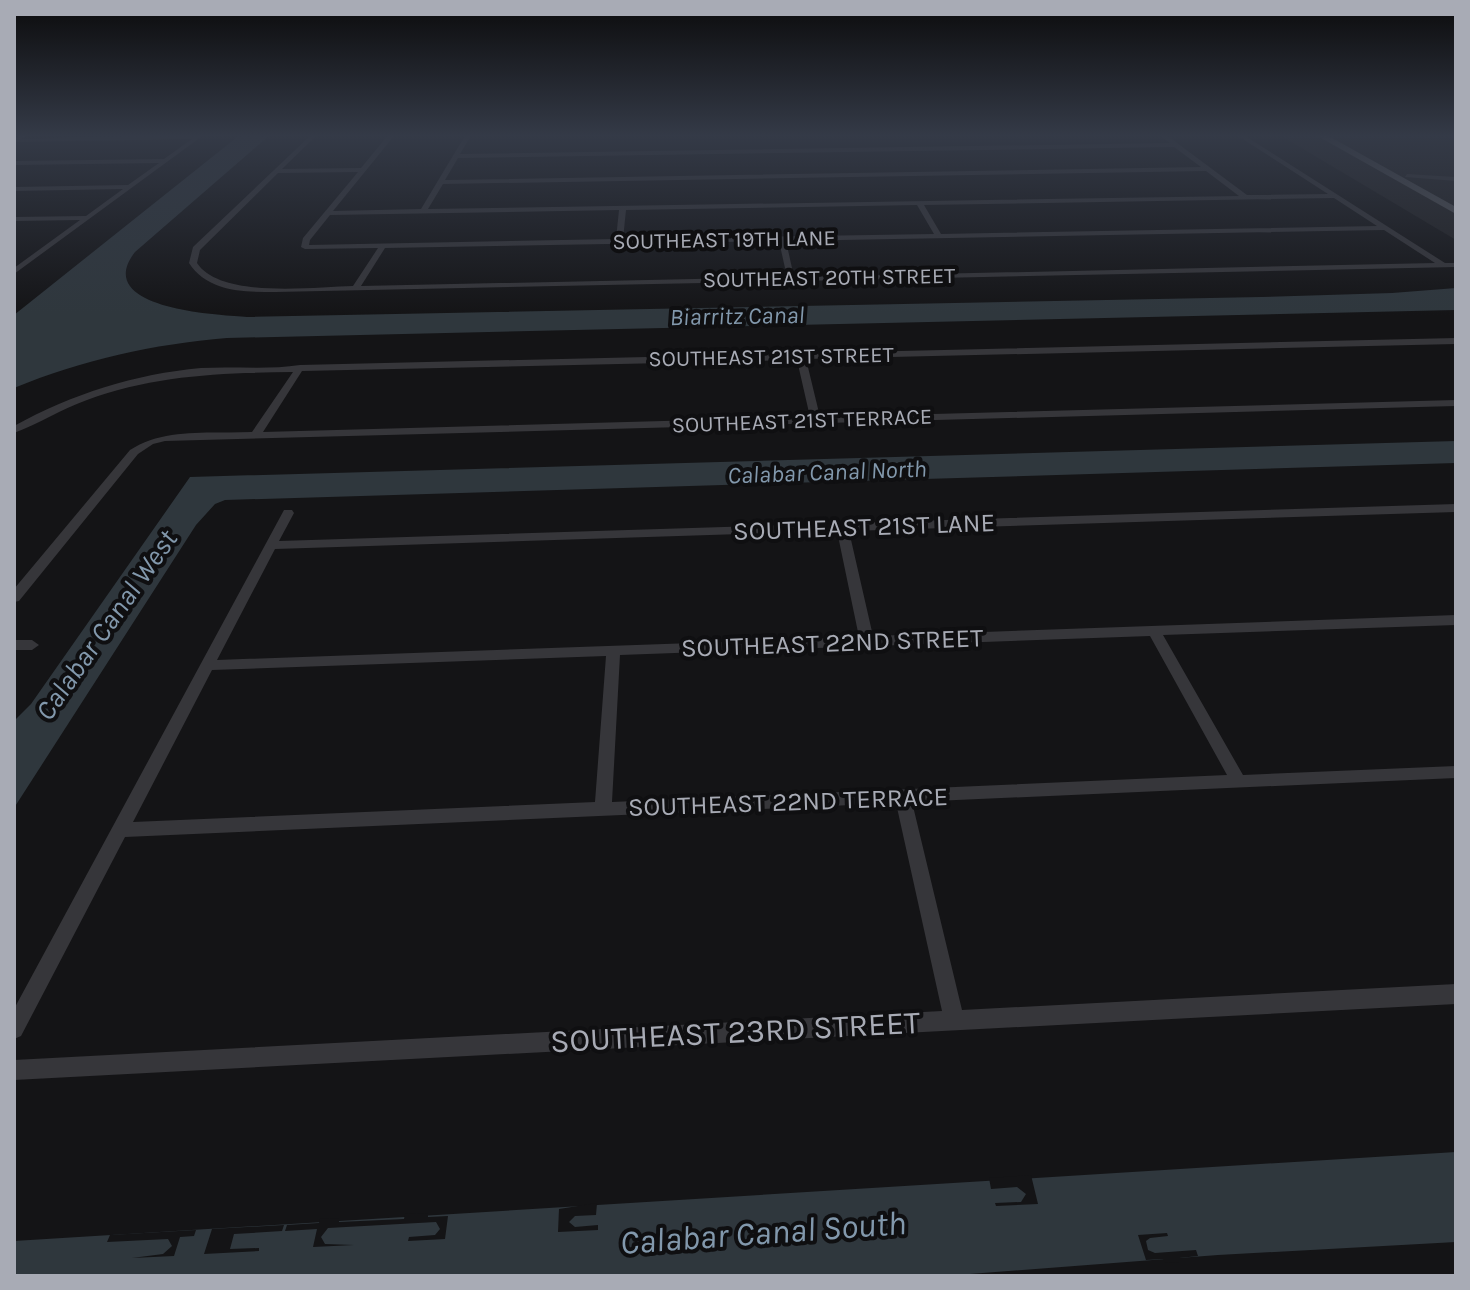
<svg xmlns="http://www.w3.org/2000/svg" width="1470" height="1290" font-family="Karla,sans-serif">
  <style>
    .built { fill: #212123 }
    .water { fill: #2f373d }
    .pier { fill: #141416 }
    .lines { fill: none; stroke-linecap: round; stroke-linejoin: round }
    .minor { fill: #36363a; fill-rule: evenodd }
    .secondary { fill: #44454a; fill-rule: evenodd }
    .primary { fill: #525459; fill-rule: evenodd }
    .labels { text-anchor: middle; dominant-baseline: central; stroke-width: 8; stroke-linejoin: round; paint-order: stroke }
    .far-street-label { font-size: 22px; fill: #a8abb5; stroke: #0f0f11 }
    .far-water-label { font-size: 24px; font-style: italic; fill: #8298ac; stroke: #0f0f11 }
    .street-label { font-size: 26px; fill: #a8abb5; stroke: #0f0f11 }
    .water-label { font-size: 28px; font-style: italic; fill: #8298ac; stroke: #0f0f11 }
    .near-street-label { font-size: 32px; fill: #a8abb5; stroke: #0f0f11 }
    .near-water-label { font-size: 34px; font-style: italic; fill: #8298ac; stroke: #0f0f11 }
  </style>
  <rect width="100%" height="100%" fill="#141416"/>
  <!-- built -->
  <path class="built" d="M1278,134H1456V240Z"/>
  <!-- water -->
  <g class="water">
    <path d="M241,134H271L135,252C91,309 217,315 247,317L1261,297L1392,293L1456,288V310L227,338C154,344 82,360 14,388V315Z"/>
    <path d="M1456,441V463L225,500L215,504L196,525L14,808V721L31,704L190,477Z"/>
    <path d="M1456,1152V1242L1218,1255L944,1276H14V1241Z"/>
  </g>
  <!-- pier -->
  <g class="pier">
    <path d="M1031,1175L1038,1204L996,1206L995,1203L1021,1202L1026,1194L1017,1187L991,1189L989,1178Z"/>
    <path d="M597,1203L596,1215L575,1216L569,1222L575,1227L598,1225V1230L558,1232L559,1209Z"/>
    <path d="M428,1213V1217L448,1216L445,1239L408,1241L409,1237L435,1235L440,1229L436,1222L328,1228L321,1237L325,1244L354,1245L313,1247L317,1229L285,1231L287,1225L319,1223L320,1219L339,1218V1222L404,1219L405,1214Z"/>
    <path d="M284,1225L282,1231L234,1234L230,1249L259,1248V1251L204,1254L212,1229Z"/>
    <path d="M196,1230L194,1236L180,1237L174,1256L132,1258L163,1254L172,1246L168,1239L107,1242L110,1235Z"/>
    <path d="M1167,1233L1168,1236L1150,1238L1146,1241L1148,1250L1155,1253L1196,1250L1198,1256L1179,1258V1262L1165,1263L1163,1259L1146,1260L1138,1235Z"/>
  </g>
  <g class="lines">
    <!-- minor -->
    <g class="minor">
      <path d="M198,134H205L14,274V268L80,220L14,221V217L86,216L123,189L14,191V187L128,185L159,163L14,165V161L164,159L192,139L15,142L14,139Z"/>
      <path d="M312,134H318L282,169L361,168L389,134H414L394,136L333,211L421,209L466,134H472L460,154L1170,143L1158,134H1165L1247,195L1328,194L1235,134H1242L1445,263H1456V267L275,292C243,292 208,292 189,263L193,247ZM1174,147L1201,167L445,180L458,158ZM1206,171L1239,196L428,209L443,184ZM358,172L303,238L301,247L305,249L378,248L353,286C313,287 221,299 197,263L200,250L278,173ZM1334,198L1377,226L941,234L924,205ZM917,205L934,234L623,239L626,210ZM619,210L616,239L309,245L310,240L330,215ZM1384,230L1435,263L794,277L786,241ZM779,241L787,277L361,286L385,248Z"/>
      <path d="M1407,174L1456,177V181L1405,177Z"/>
      <path d="M1456,338V344L806,359L820,417L1456,400V406L165,441L153,444L138,454L19,601L14,602V589L130,450C165,427 212,434 252,432L293,372C222,373 154,375 87,400C61,409 39,424 14,433V426C72,394 135,374 201,368C234,366 268,370 300,365ZM797,360L810,417L263,432L302,371Z"/>
      <path d="M1456,504V512L849,531L873,636L1456,615V625L1163,635L1243,775L1456,766V778L912,802L962,1010L1456,984V1004L14,1080V1060L942,1011L896,803L125,837L21,1036L14,1039V1009L284,510H292L294,513L279,541ZM837,531L859,637L217,660L275,549ZM1150,636L1227,775L612,802L620,655ZM606,656L595,802L133,822L212,670Z"/>
      <path d="M14,640H32L39,645L32,650H14Z"/>
    </g>
    <!-- secondary -->
    <path class="secondary" d="M21,134H30L14,143V138Z"/>
    <!-- primary -->
    <path class="primary" d="M1314,134H1325L1456,207V214Z"/>
  </g>
  <!-- sky -->
  <linearGradient id="sky" x2="0" y2="1"><stop stop-color="#0b0b0c"/><stop offset="0.43" stop-color="#343a47"/><stop offset="1" stop-color="#343a47" stop-opacity="0"/></linearGradient>
  <rect width="1470" height="315" fill="url(#sky)"/>
  <g class="labels">
    <!-- far-street labels -->
    <g class="far-street-label">
      <text transform="translate(724 240) rotate(-1)">SOUTHEAST 19TH LANE</text>
      <text transform="translate(829 278) rotate(-1)">SOUTHEAST 20TH STREET</text>
      <text transform="translate(771 357) rotate(-1)">SOUTHEAST 21ST STREET</text>
      <text transform="translate(802 421) rotate(-2)">SOUTHEAST 21ST TERRACE</text>
    </g>
    <!-- far-water labels -->
    <g class="far-water-label">
      <text transform="translate(737 316) rotate(-1)">Biarritz Canal</text>
      <text transform="translate(827 472) rotate(-2)">Calabar Canal North</text>
    </g>
    <!-- street labels -->
    <g class="street-label">
      <text transform="translate(864 527) rotate(-2)">SOUTHEAST 21ST LANE</text>
      <text transform="translate(832 643) rotate(-2)">SOUTHEAST 22ND STREET</text>
      <text transform="translate(788 802) rotate(-2)">SOUTHEAST 22ND TERRACE</text>
    </g>
    <!-- water labels -->
    <g class="water-label">
      <text transform="translate(106 625) rotate(-55)">Calabar Canal West</text>
    </g>
    <!-- near-street labels -->
    <g class="near-street-label">
      <text transform="translate(735 1032) rotate(-3)">SOUTHEAST 23RD STREET</text>
    </g>
    <!-- near-water labels -->
    <g class="near-water-label">
      <text transform="translate(763 1233) rotate(-4)">Calabar Canal South</text>
    </g>
  </g>
  <!-- border -->
  <rect width="1470" height="1290" fill="none" stroke="#a8abb5" stroke-width="32"/>
</svg>
